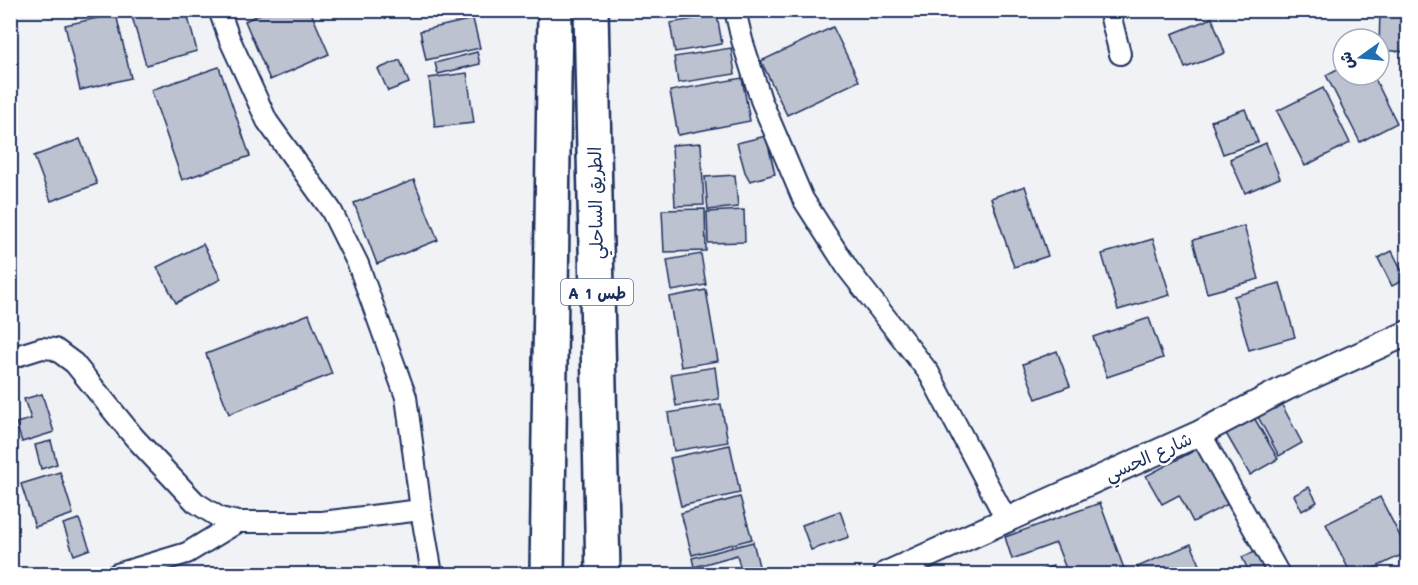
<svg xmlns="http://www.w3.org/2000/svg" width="1418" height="585" font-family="Mali,'Playpen Sans Arabic',sans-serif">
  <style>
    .building { fill: #bcc2d0; stroke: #1b2f5e; stroke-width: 1.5 }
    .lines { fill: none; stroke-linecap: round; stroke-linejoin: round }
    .minor-casing { stroke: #1b2f5e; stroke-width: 24 }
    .tertiary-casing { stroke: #1b2f5e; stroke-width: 28 }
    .trunk-casing { stroke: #1b2f5e; stroke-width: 38 }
    .minor { stroke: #fff; stroke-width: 20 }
    .tertiary { stroke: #fff; stroke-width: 24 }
    .trunk { stroke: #fff; stroke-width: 33 }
    .labels { text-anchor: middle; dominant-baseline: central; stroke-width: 5; stroke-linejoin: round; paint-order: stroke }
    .shield { fill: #fff; stroke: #5f6d8e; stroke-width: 1.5 }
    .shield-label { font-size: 16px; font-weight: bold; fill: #1b2f5e }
    .street-label { font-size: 18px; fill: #1b2f5e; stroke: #fff }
  </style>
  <rect width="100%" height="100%" fill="#f1f2f5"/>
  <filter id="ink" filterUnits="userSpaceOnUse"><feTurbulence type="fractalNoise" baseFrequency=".0167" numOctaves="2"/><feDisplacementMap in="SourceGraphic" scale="12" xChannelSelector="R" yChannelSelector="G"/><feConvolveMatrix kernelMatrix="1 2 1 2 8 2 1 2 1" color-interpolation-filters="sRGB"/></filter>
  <g filter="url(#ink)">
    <!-- building -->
    <g class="building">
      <path d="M130,10H186L197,51L146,65Z"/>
      <path d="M269,10H310L329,54L270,80L245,21Z"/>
      <path d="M455,10H476L477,16L455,18Z"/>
      <path d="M1380,10H1408V52L1379,50Z"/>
      <path d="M116,14L131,78L80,90L65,25Z"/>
      <path d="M717,15L722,44L675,52L670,23Z"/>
      <path d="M1212,18L1225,53L1185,68L1172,34Z"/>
      <path d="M473,19L480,48L426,60L420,31Z"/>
      <path d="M833,27L859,81L787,115L761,61Z"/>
      <path d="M731,48L735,74L678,83L674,57Z"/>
      <path d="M477,52L480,64L438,74L435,63Z"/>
      <path d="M400,60L409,83L388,91L378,69Z"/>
      <path d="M1343,66V75H1373L1397,123L1360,142L1326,75Z"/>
      <path d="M219,67L250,156L182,180L151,90Z"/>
      <path d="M467,73L474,123L435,127L429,78Z"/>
      <path d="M742,78L750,121L678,135L670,91Z"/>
      <path d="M1323,88L1350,143L1305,166L1277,111Z"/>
      <path d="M1245,109L1258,142L1223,154L1211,121Z"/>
      <path d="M766,136L775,174L750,181L745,172L737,143Z"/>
      <path d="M80,139L97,184L51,201L34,156Z"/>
      <path d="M701,143L704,205L675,206L672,145Z"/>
      <path d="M1266,143L1280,178L1245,193L1230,159Z"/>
      <path d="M735,175L738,207L708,210L705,177Z"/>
      <path d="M414,180L438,240L377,264L354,203Z"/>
      <path d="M1025,186L1048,256L1014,267L991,198Z"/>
      <path d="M705,209L706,251L664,252L662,210Z"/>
      <path d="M744,210L745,242L708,243L707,212Z"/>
      <path d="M1244,226L1259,279L1207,293L1193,240Z"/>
      <path d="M1153,239L1170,295L1118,310L1102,254Z"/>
      <path d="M203,244L221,279L176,303L157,267Z"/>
      <path d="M1392,251L1406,279L1392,286L1378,258Z"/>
      <path d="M701,254L706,285L672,291L667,260Z"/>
      <path d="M1280,283L1295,337L1249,350L1234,296Z"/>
      <path d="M706,290L718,361L681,367L669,297Z"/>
      <path d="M309,314L332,374L229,414L206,354Z"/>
      <path d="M1149,318L1163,358L1107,377L1093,337Z"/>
      <path d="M1057,351L1070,386L1036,399L1023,364Z"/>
      <path d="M715,367L719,399L676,406L671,374Z"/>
      <path d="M42,394L54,432L22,442L16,423L31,419L24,399Z"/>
      <path d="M1281,403L1302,443L1279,456L1257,415Z"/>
      <path d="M721,404L728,442L674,451L668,413Z"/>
      <path d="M1252,414L1278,459L1250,475L1224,430Z"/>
      <path d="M51,441L57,464L41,469L35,445Z"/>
      <path d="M730,445L740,493L681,506L670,458Z"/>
      <path d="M1203,446L1232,502L1193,522L1179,495L1162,504L1146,476Z"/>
      <path d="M60,472L73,514L35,527L21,484Z"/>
      <path d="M1309,487L1317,502L1302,511L1294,495Z"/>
      <path d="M740,497L752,539L692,555L681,513Z"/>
      <path d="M1380,497L1408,552L1362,574H1351L1326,524Z"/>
      <path d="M1100,503L1126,574H1068L1056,543L1012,559L1005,537Z"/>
      <path d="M840,511L849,537L811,550L802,525Z"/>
      <path d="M79,519L90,549L74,555L63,524Z"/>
      <path d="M753,542L761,574H742L737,555L694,567L692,558Z"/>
      <path d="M1191,544L1204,574H1141L1137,567Z"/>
      <path d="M1260,550L1268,570L1257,574H1250L1242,557Z"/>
      <path d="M1053,566L1056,574H1032Z"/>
    </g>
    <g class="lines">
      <!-- minor casing -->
      <g class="minor-casing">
        <g id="minor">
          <path d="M219,10L229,38L267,121L331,210L358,264L406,397L421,510L432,574"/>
          <path d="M735,10L742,40L761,100L803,199L848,269L929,373L1006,519"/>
          <path d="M1109,10L1120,54"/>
          <path d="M10,358L42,348L55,349L74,363L134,437L195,502L220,518L238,522H322L421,510"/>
          <path d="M1200,433L1279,574"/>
          <path d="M117,574L187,553L238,522"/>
        </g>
      </g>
      <!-- tertiary casing -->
      <g class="tertiary-casing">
        <path id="tertiary" d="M886,574L1200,433L1286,388L1408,333"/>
      </g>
      <!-- trunk casing -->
      <g class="trunk-casing">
        <g id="trunk">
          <path d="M591,10L603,574"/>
          <path d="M547,574L555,10"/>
        </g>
      </g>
      <!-- minor -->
      <use href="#minor" class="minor"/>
      <!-- tertiary -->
      <use href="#tertiary" class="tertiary"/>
      <!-- trunk -->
      <use href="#trunk" class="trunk"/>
    </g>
  </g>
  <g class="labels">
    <!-- shield labels -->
    <rect class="shield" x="561" y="279" width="72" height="26" rx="4.5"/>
    <g class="shield-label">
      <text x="597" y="292">A 1 طس</text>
    </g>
    <!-- street labels -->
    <g class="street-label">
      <text transform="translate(595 203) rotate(-91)">الطريق الساحلي</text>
      <text transform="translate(1148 456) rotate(-24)">شارع الحسي</text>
    </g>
  </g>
  <!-- margin -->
  <rect width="1418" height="585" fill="none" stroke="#fff" stroke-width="36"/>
  <rect x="18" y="18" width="1382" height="549" fill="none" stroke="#1b2f5e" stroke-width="2" filter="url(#ink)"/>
  <!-- north arrow -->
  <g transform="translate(1361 57) rotate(255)"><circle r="28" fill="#ffffff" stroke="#a4acbf" stroke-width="1.5"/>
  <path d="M0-4.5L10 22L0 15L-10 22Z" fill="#1f6fb2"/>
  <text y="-9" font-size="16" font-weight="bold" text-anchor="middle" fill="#1b2f5e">ش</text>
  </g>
</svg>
